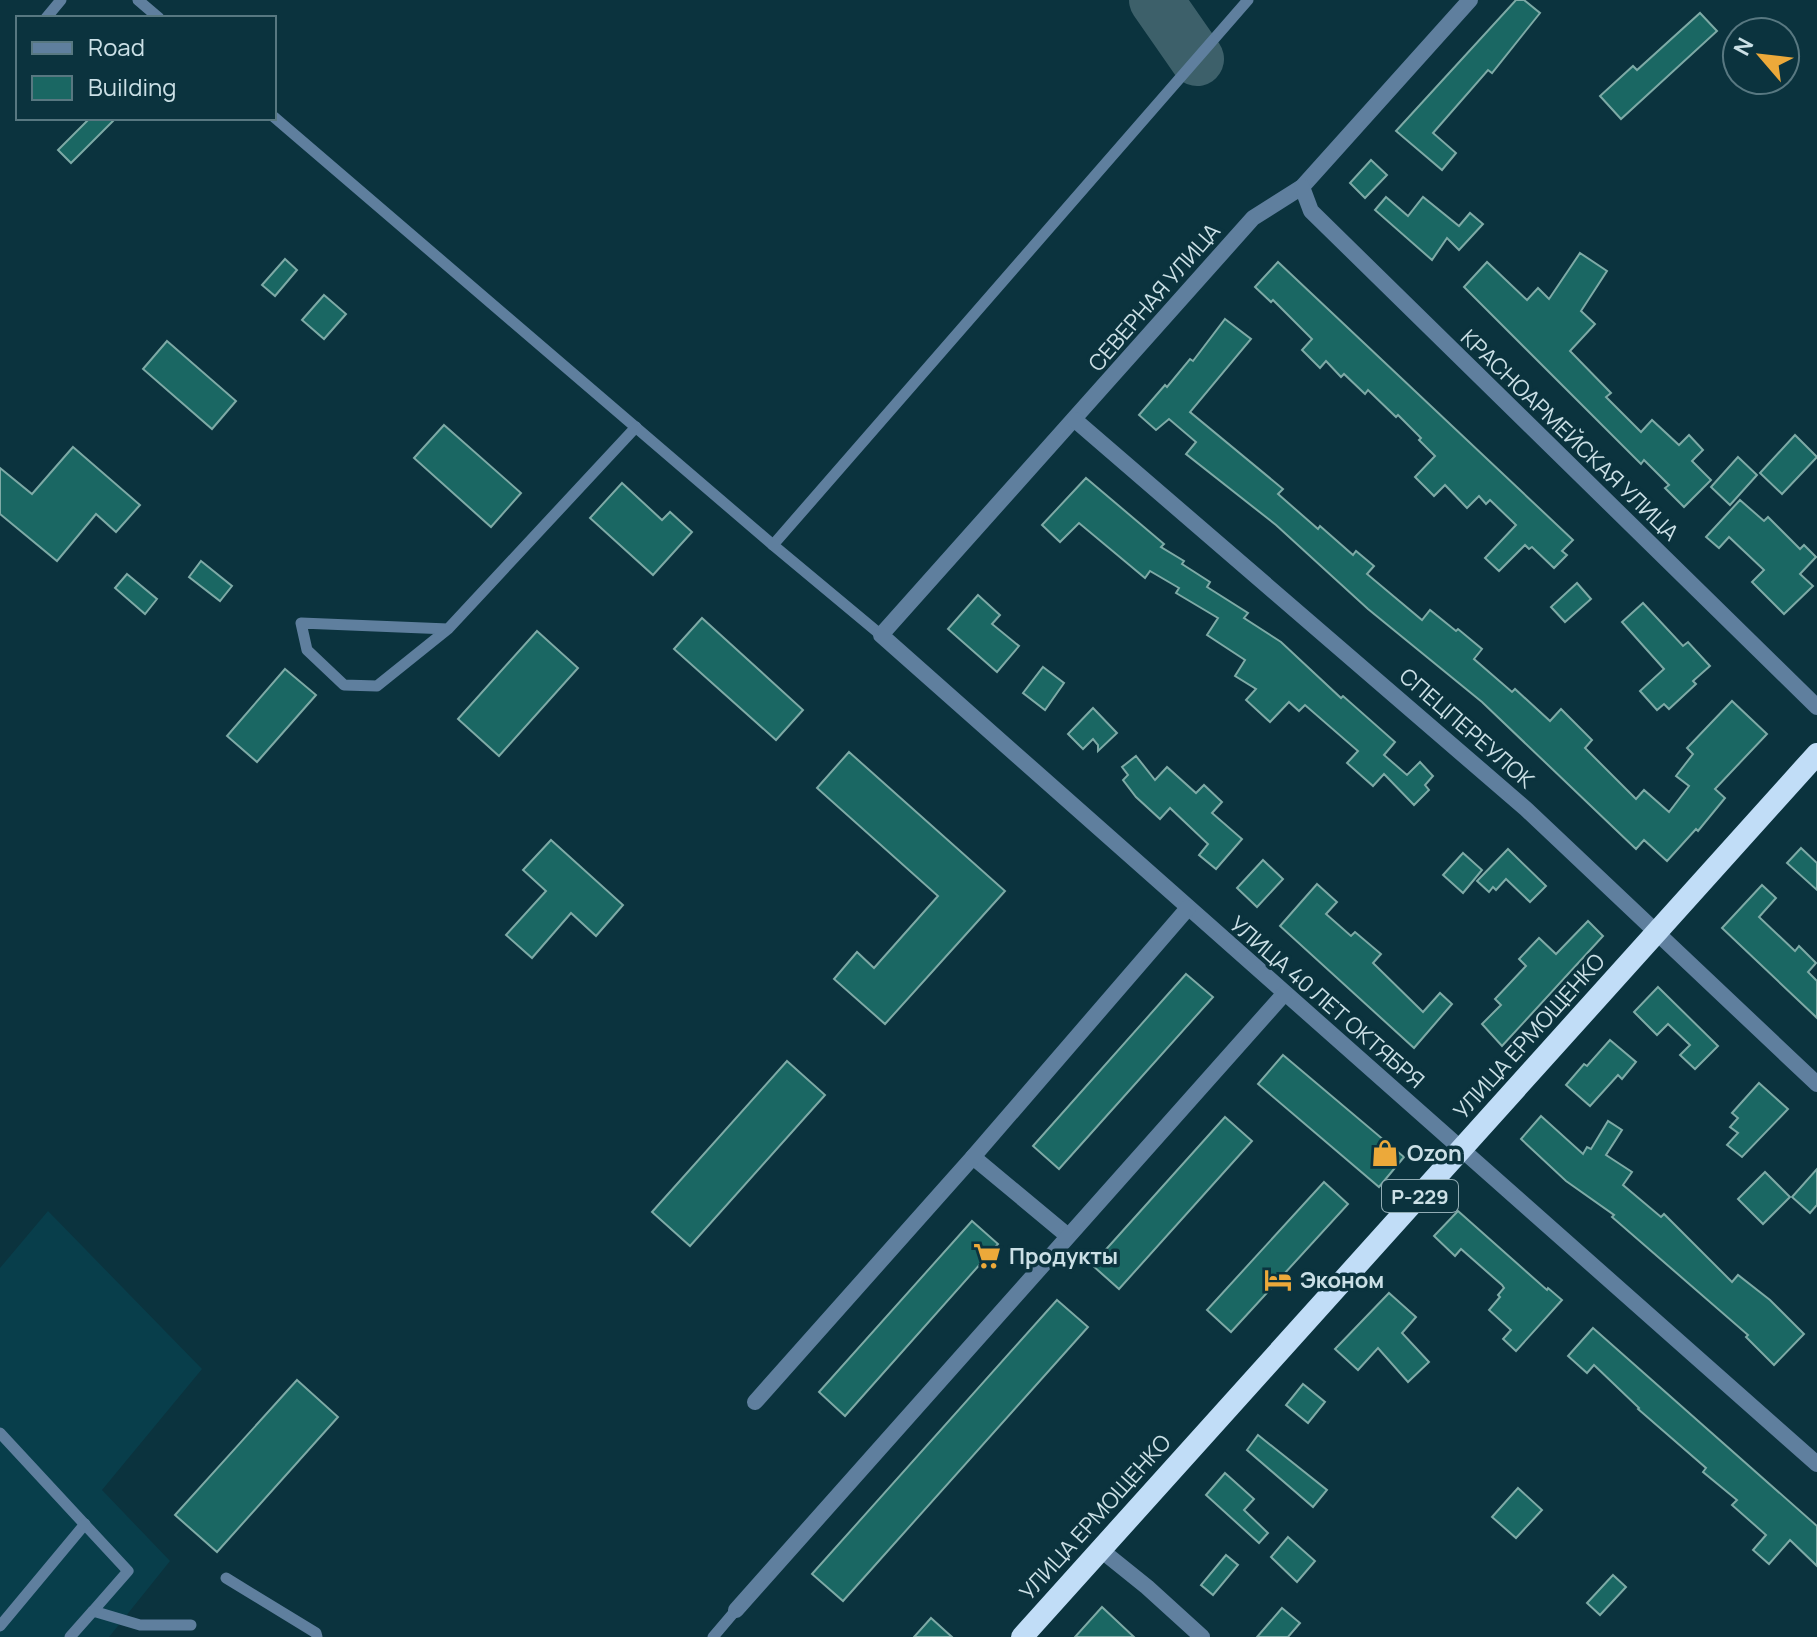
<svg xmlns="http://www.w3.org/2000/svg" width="1817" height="1637" font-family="Manrope,sans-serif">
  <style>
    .built { fill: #083e4b }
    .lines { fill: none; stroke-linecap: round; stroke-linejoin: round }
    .taxiway { stroke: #3d606a; stroke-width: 54 }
    .building { fill: #1a6763; stroke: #7eaaa6; stroke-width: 2 }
    .service { stroke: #5f7f9e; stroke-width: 11 }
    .minor { stroke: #5f7f9e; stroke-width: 16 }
    .trunk { stroke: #c1ddf7; stroke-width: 22 }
    .labels { text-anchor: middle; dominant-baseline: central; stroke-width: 7; stroke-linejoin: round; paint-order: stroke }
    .shield { fill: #0b333e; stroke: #91acb4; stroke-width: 2 }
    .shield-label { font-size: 20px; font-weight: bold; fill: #cbe0e6 }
    .street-label { font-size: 22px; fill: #cbe0e6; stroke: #0b333e }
    .poi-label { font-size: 22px; font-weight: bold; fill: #cbe0e6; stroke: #0b333e; text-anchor: start }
  </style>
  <rect width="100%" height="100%" fill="#0b333e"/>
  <!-- built -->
  <path class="built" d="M48,1211L202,1369L102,1490L170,1561L109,1637H0V1268Z"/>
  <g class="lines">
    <!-- taxiway -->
    <path class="taxiway" d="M1156,0L1197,59"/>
  </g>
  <!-- building -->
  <g class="building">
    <path d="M1516,0H1524L1540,13L1492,73L1488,70L1433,133L1456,153L1442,170L1396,131Z"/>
    <path d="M1700,13L1717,31L1621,119L1600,96L1633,66L1637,70Z"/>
    <path d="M90,118H116L71,163L58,150Z"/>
    <path d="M1371,160L1387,175L1365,198L1350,183Z"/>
    <path d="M1386,197L1408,216L1423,197L1459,226L1470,213L1483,224L1459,250L1447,238L1432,260L1375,210Z"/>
    <path d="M1580,253L1607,271L1581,311L1595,324L1570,351L1611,393L1606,397L1641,432L1652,420L1679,445L1689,435L1703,450L1692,461L1711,480L1684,507L1665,488L1669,485L1644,460L1641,464L1464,287L1487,262L1527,300L1538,288L1549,299Z"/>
    <path d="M285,259L297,270L275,296L262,285Z"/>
    <path d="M1278,262L1573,540L1562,551L1567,555L1554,568L1532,547L1529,549L1525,545L1499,571L1485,558L1516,525L1490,500L1486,504L1479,496L1467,508L1445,485L1434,496L1415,477L1435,456L1419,440L1421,438L1398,415L1396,417L1368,390L1365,394L1344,374L1341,377L1326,361L1320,368L1302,350L1312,339L1273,300L1271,302L1255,287Z"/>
    <path d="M324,295L346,314L324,339L302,320Z"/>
    <path d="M1225,319L1251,339L1190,412L1283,489L1278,494L1318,529L1320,526L1353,555L1356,551L1374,566L1367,574L1422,620L1430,610L1456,631L1458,629L1482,649L1474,659L1512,692L1515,689L1550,721L1561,709L1592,740L1585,748L1636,799L1644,790L1669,812L1689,786L1676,776L1693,754L1687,748L1732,701L1767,734L1715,789L1725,798L1698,831L1696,829L1667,861L1644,840L1636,849L1482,702L1368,609L1276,525L1186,454L1196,442L1169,419L1156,430L1139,415L1165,385L1167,387L1190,359L1193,361Z"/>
    <path d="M167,341L236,401L212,429L143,369Z"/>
    <path d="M444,425L521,493L491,527L414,458Z"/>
    <path d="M1795,435L1817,457L1782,494L1760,473Z"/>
    <path d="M73,447L140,505L116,532L96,514L57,561L0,514V468L32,494Z"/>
    <path d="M1738,457L1757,475L1730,505L1711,487Z"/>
    <path d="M1086,478L1164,544L1161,547L1184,561L1182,564L1210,582L1207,587L1248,613L1244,618L1281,642L1341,698L1343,696L1395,742L1384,755L1407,775L1420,762L1433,776L1425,785L1429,790L1414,805L1384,774L1373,786L1347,763L1358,751L1305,705L1299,711L1289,702L1270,722L1246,700L1256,689L1235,676L1245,660L1207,635L1218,618L1176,593L1179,588L1150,571L1145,578L1079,523L1060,542L1042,525Z"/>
    <path d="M622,483L662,520L670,512L692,532L653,575L590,518Z"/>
    <path d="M1740,500L1764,521L1768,517L1800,549L1804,545L1816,557L1800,574L1813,586L1784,614L1752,582L1764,570L1729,537L1719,548L1706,537Z"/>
    <path d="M201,561L232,586L220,601L189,577Z"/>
    <path d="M127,574L157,599L145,614L115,588Z"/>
    <path d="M1577,583L1591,599L1565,622L1551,607Z"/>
    <path d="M978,595L1000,615L992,624L1019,646L997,672L948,629Z"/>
    <path d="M1643,603L1683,646L1688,642L1710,666L1693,681L1696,684L1669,709L1664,704L1657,710L1640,691L1664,669L1622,622Z"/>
    <path d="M702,618L803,710L776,740L674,649Z"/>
    <path d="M537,631L578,668L499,756L458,719Z"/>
    <path d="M1043,667L1064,683L1045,710L1023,693Z"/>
    <path d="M285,669L316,695L257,762L227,736Z"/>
    <path d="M1093,708L1117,733L1098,751V745L1093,739L1083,749L1068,734Z"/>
    <path d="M849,752L1005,891L885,1024L834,979L857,952L874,968L938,896L817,788Z"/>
    <path d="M1136,756L1155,780L1167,767L1196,793L1204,785L1222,802L1212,813L1242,839L1216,869L1199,855L1208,844L1170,808L1160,819L1136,797L1123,780L1128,775L1122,767Z"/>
    <path d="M551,840L623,905L596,936L571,913L532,958L506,935L546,891L523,870Z"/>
    <path d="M1801,848L1817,863V890L1787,863Z"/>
    <path d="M1508,849L1546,886L1530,902L1506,879L1496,890L1493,887L1489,892L1477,881Z"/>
    <path d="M1463,853L1482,870L1463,893L1443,875Z"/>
    <path d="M1263,860L1283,879L1257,907L1237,888Z"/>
    <path d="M1317,884L1337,902L1326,914L1351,936L1355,932L1381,954L1373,963L1423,1012L1440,993L1452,1004L1414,1048L1280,926Z"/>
    <path d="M1762,885L1776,898L1759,917L1795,951L1799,946L1816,963L1808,972L1817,981V1018L1722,928Z"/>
    <path d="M1588,921L1603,936L1502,1046L1482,1024L1501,1005L1495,999L1526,966L1519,959L1539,938L1556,954Z"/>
    <path d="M1186,974L1213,997L1059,1169L1033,1146Z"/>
    <path d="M1658,987L1718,1046L1695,1069L1680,1055L1690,1045L1668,1024L1657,1035L1634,1012Z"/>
    <path d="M1610,1040L1636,1062L1622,1079L1618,1075L1590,1106L1566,1085L1584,1064L1587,1066Z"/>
    <path d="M1283,1055L1404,1157L1379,1187L1258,1084Z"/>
    <path d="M787,1061L825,1095L690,1246L652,1212Z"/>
    <path d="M1759,1083L1788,1109L1742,1157L1727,1145L1738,1133L1730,1127L1738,1118L1732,1113Z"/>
    <path d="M1541,1116L1583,1154L1587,1147L1591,1149L1608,1121L1622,1130L1606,1155L1632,1172L1623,1185L1661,1217L1664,1214L1732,1282L1738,1275L1770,1300L1804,1334L1774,1365L1746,1337L1748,1335L1612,1217L1614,1215L1566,1181L1521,1139Z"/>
    <path d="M1225,1117L1252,1141L1119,1289L1092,1265Z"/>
    <path d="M1817,1169V1205L1810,1213L1792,1197Z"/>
    <path d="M1765,1172L1790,1197L1763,1224L1738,1199Z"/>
    <path d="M1324,1182L1348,1204L1231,1332L1207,1310Z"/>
    <path d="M1458,1211L1547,1290L1548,1288L1562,1300L1516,1351L1503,1339L1511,1330L1489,1310L1500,1297L1498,1295L1504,1288L1502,1285L1461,1249L1455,1256L1434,1236Z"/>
    <path d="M972,1221L998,1244L845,1416L819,1392Z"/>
    <path d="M1389,1293L1416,1317L1402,1333L1429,1362L1408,1382L1378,1348L1358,1370L1335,1349Z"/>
    <path d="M1057,1300L1088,1327L843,1601L812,1574Z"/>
    <path d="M1593,1328L1817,1526V1566L1790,1540L1769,1564L1753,1550L1766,1535L1732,1505L1737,1500L1703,1472L1706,1468L1638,1409L1639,1408L1594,1365L1587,1373L1568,1356Z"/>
    <path d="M297,1380L338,1417L217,1552L175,1515Z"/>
    <path d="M1303,1384L1325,1402L1308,1423L1286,1405Z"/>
    <path d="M1258,1435L1327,1490L1313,1507L1247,1450Z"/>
    <path d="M1225,1473L1254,1499L1244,1510L1268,1533L1259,1543L1206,1495Z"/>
    <path d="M1518,1488L1542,1510L1516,1538L1492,1517Z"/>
    <path d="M1288,1537L1315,1561L1297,1582L1271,1557Z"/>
    <path d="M1226,1555L1238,1565L1213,1595L1201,1585Z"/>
    <path d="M1613,1575L1626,1587L1600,1615L1587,1603Z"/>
    <path d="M1102,1607L1134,1637H1075Z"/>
    <path d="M1282,1608L1300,1623L1288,1637H1257Z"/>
    <path d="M931,1618L952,1637H914Z"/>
  </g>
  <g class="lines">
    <!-- service -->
    <g class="service">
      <path d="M138,0L159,18"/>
      <path d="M46,18L61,0"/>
      <path d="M274,117L773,545"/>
      <path d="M448,629L377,686L344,685L307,650L301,623L448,629L636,427"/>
      <path d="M881,635L773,545L1248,0"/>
      <path d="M0,1433L128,1571L93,1611"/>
      <path d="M226,1578L316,1633L317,1637"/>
      <path d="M0,1626L85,1524"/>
      <path d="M70,1637L93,1611L140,1625H191"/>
      <path d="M713,1637L736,1610"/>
    </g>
    <!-- minor -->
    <g class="minor">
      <path d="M1470,0L1302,187L1253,218L881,635L1817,1464"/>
      <path d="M1302,187L1311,211L1817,707"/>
      <path d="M1075,420L1526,809L1817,1084"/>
      <path d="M973,1157L1068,1236"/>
      <path d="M755,1402L973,1157L1188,908"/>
      <path d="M1101,1550L1147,1587L1202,1637"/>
      <path d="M736,1610L1284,994"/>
    </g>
    <!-- trunk -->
    <path class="trunk" d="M1022,1637L1817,754"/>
  </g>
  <!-- icons -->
  <defs>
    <g id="shop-bare" transform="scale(2.16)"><path d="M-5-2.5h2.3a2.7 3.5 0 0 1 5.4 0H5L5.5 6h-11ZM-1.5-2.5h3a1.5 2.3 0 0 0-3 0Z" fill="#eca93a" stroke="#0b333e" stroke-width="2.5" paint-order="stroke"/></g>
    <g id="supermarket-bare" transform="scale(2.16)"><path d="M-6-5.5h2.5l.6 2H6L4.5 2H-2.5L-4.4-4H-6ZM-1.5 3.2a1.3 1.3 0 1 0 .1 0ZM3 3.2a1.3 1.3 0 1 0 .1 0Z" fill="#eca93a" stroke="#0b333e" stroke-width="2.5" paint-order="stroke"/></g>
    <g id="hotel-bare" transform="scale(2.16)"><path d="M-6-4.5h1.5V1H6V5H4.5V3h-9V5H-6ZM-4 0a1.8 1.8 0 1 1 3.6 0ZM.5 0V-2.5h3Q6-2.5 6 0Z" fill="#eca93a" stroke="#0b333e" stroke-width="2.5" paint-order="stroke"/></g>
  </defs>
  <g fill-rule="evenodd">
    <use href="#shop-bare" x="1385" y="1153"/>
    <use href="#supermarket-bare" x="987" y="1256"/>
    <use href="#hotel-bare" x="1278" y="1280"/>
  </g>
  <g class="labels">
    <!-- shield labels -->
    <rect class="shield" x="1382" y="1180" width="76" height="32" rx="6"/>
    <g class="shield-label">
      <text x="1420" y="1196">Р-229</text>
    </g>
    <!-- street labels -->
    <g class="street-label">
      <text transform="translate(1154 297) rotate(-49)">СЕВЕРНАЯ УЛИЦА</text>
      <text transform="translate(1570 435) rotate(44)">КРАСНОАРМЕЙСКАЯ УЛИЦА</text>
      <text transform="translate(1467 728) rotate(41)">СПЕЦПЕРЕУЛОК</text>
      <text transform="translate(1327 1002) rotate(41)">УЛИЦА 40 ЛЕТ ОКТЯБРЯ</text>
      <text transform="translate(1529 1036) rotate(-48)">УЛИЦА ЕРМОЩЕНКО</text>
      <text transform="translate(1095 1517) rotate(-48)">УЛИЦА ЕРМОЩЕНКО</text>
    </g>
    <!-- poi labels -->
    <g class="poi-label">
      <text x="1407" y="1153">Ozon</text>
      <text x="1009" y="1256">Продукты</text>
      <text x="1300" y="1280">Эконом</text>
    </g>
  </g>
  <!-- legend -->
  <rect x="16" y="16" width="260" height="104" fill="#0b333e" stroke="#587881" stroke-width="2"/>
  <rect x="32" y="42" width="40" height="12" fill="#5f7f9e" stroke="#587881" stroke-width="2"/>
  <text x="88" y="56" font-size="24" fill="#cbe0e6">Road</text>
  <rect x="32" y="76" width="40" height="24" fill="#1a6763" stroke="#587881" stroke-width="2"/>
  <text x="88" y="96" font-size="24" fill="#cbe0e6">Building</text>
  <!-- north arrow -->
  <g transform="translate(1761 56) rotate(298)"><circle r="38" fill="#0b333e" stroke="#587881" stroke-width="2"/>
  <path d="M0-6L14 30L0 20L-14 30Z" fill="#eca93a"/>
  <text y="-12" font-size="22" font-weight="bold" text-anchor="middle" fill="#cbe0e6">N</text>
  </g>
</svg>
